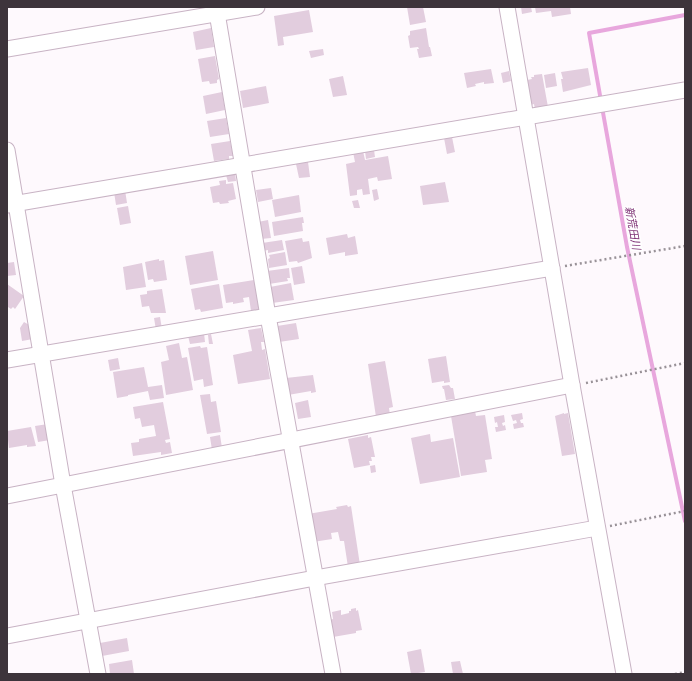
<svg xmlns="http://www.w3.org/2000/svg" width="692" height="681" font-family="Quicksand,'Noto Sans JP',sans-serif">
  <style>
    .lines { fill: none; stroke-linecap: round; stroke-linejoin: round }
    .stream { stroke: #e8a7dd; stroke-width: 4 }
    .building { fill: #e2cdde }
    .minor-casing { stroke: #c8b3c4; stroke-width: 17 }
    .path { stroke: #999298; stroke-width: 2.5; stroke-dasharray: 2 3; stroke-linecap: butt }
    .minor { stroke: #fff; stroke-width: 15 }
    .labels { text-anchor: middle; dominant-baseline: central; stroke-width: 3; stroke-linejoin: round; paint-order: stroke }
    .water-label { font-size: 11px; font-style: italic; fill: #7e3275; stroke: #fff }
  </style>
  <rect width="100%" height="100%" fill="#fef9fd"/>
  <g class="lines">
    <!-- stream -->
    <g class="stream">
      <path d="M601,101L589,33L685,15"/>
      <path d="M602,107L627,247L685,521"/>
    </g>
  </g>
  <!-- building -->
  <g class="building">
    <path d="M407,7H423L426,22L410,25Z"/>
    <path d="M521,7H531L532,12L522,14Z"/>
    <path d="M535,7H570L571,14L552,17L551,11L536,13Z"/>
    <path d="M309,10L313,32L283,37L284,45L278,46L274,16Z"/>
    <path d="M211,28L214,47L196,50L193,32Z"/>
    <path d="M426,28L429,47H430L432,56L419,58L417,49H419L418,47L410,48L408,36L410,35V31Z"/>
    <path d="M323,49L324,55L311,58L309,51Z"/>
    <path d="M215,56L219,79L217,80V83L210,84L209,81L202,82L198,59Z"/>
    <path d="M588,68L591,85L563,92L561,79H563L561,72Z"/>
    <path d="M491,69L494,83L484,84V82L475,84L476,86L467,88L464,73Z"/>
    <path d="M509,71L511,81L503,83L501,73Z"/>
    <path d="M555,73L557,86L546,88L544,75Z"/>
    <path d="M542,74L548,107L535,110L534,104L531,105L527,80L532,79L531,77H534V75Z"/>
    <path d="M343,76L347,95L333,97L329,79Z"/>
    <path d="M266,86L269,103L243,108L240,91Z"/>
    <path d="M222,92L225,110L206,114L203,96Z"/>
    <path d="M226,118L229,134L210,137L207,121Z"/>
    <path d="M452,137L455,152L447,154L444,138Z"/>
    <path d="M230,141L233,156H229V159L214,161L211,144Z"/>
    <path d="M374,150L375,157L366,159L365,151Z"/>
    <path d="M363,151L365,160L388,156L392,179L378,181L377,177L368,179L370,194L363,195L362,189L357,190V195L350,196L346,164L355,162L353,152Z"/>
    <path d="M308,162L310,177L299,178L296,164Z"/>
    <path d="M235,173L236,181L228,182L226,175Z"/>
    <path d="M226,180V184L233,183L236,199L228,201L229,203L220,204L219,202L213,203L210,187L220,185L219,181Z"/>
    <path d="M445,182L449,202L423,205L420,186Z"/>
    <path d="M271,188L273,199L258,202L256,190Z"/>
    <path d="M377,189L379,199L374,201L372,190Z"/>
    <path d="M125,190L127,203L116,205L114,192Z"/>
    <path d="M299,195L301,212L275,217L272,200Z"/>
    <path d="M358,200L360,208H354L352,201Z"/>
    <path d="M128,206L131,223L120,225L117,208Z"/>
    <path d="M303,217L304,223H302L303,231L274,236L272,222Z"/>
    <path d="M268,220L271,238L261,239L258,222Z"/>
    <path d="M347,234L348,238L355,236L358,254L345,256V252L329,255L326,238Z"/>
    <path d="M302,238L303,242L309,241L312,258L298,263L297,261L289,262L285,241Z"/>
    <path d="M282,240L284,250L268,253V250L263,251L262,243Z"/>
    <path d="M213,251L218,280L190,285L185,256Z"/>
    <path d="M285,252L287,265L269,268L268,259L270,258L269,255Z"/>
    <path d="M159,259V261L164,260L167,280L154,282L153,279L148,280L145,262Z"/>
    <path d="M14,262L16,275L7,276V263Z"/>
    <path d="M142,263L146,287L126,290L123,267Z"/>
    <path d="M302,266L305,283L294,285L291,268Z"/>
    <path d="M289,268L290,278H287L288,281L269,284L267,271Z"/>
    <path d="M254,280L259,310L251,311L249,297L243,298L244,302L233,304V302L226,303L223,285Z"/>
    <path d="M291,283L294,300L272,303L270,287Z"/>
    <path d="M7,284L24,296L15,309L13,307L11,309L8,307L7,308Z"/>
    <path d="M219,284L223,308L201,312L200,309L195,310L191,289Z"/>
    <path d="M162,289L166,313H151L149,306L142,307L140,295L147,294V291Z"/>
    <path d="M160,317L162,329L156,330L154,318Z"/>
    <path d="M24,322L31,326L33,339L22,341L20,328Z"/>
    <path d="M296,323L299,339L279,342L277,326Z"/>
    <path d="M261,328L264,342H261L262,350L265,349L270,379L238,384L233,355L252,351L248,330Z"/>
    <path d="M204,333L205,342L190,344L188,336Z"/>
    <path d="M211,334L213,344H209L208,335Z"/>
    <path d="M179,343L182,358L187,357L193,390L166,395L161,362L169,360L166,346Z"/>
    <path d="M200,346L201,348L207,347L213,385L204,387L203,379L194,381L188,348Z"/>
    <path d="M446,356L450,382L444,383V381L432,383L428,359Z"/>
    <path d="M118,358L120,369L110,371L108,360Z"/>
    <path d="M385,361L393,407L389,408L390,415L376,417L368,364Z"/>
    <path d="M144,367L148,387L162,385L164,398L150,400L148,391L128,395V396L117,398L113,372Z"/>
    <path d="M313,375L316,392L311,393V391L288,395L286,378Z"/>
    <path d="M449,385L451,388H453L455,399L446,400L444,389H443L442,386Z"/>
    <path d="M210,394L211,402L216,401L221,432L207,434L200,395Z"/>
    <path d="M308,400L311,417L298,419L295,403Z"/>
    <path d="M163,402L170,439L165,440L166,443L170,442L172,453L161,455V452L133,456L131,443L139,442V439L156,436L154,425L142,427L140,418L135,419L133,407Z"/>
    <path d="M475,411L476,416L485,415L492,459L485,460L487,472L461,476L451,416Z"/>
    <path d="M522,413L523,419L520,420L521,423H523L524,427L514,429L513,424L517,423L516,420L513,421L511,415Z"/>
    <path d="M564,413V414L568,413L575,454L562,456L555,416Z"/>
    <path d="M504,415L505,422L502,423L503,426L505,425L506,430L496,432L495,427H498L497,422L495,423L494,417Z"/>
    <path d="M48,424L50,440L38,442L35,426Z"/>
    <path d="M31,427L36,446L27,447V445L9,448L7,431Z"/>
    <path d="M430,434L431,442L453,438L460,477L420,484L411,438Z"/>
    <path d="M220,435L222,448L212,450L210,437Z"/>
    <path d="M368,435V438L371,437L375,457H371L372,461H369L370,465L354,468L348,439Z"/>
    <path d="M375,465L376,472L371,473L370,466Z"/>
    <path d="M347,505L348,507L351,506L360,565L348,567L344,541H340L338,532L331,533L332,539L313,542L308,514L337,509L336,507Z"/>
    <path d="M356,608V611L358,610L362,630L356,631V633L333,637L330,620L333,619L332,612L341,610V615L349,613V611H351V609Z"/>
    <path d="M127,638L129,651L102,656L100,643Z"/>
    <path d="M421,649L425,672L411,674L407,652Z"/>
    <path d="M132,660L134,674H110L109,664Z"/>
    <path d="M460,661L463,674H453L451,662Z"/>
  </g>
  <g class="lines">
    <!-- minor casing -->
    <g class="minor-casing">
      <g id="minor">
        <path d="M216,7L268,316L333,674"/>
        <path d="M507,7L572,385L624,674"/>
        <path d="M7,49L257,7"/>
        <path d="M7,150L63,485L98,674"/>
        <path d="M7,205L685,90"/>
        <path d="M7,360L552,268"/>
        <path d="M7,496L572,385"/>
        <path d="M7,636L315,578L597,528"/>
      </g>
    </g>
    <!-- path -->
    <g class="path">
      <path d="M565,266L685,246"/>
      <path d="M586,383L685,363"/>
      <path d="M610,526L685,511"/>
      <path d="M675,674L685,672"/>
    </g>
    <!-- minor -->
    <use href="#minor" class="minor"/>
  </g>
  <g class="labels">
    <!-- water labels -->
    <g class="water-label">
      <text transform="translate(633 228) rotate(80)">新荒田川</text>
    </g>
  </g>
  <!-- border -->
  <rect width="692" height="681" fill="none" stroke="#3d343b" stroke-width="16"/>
</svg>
